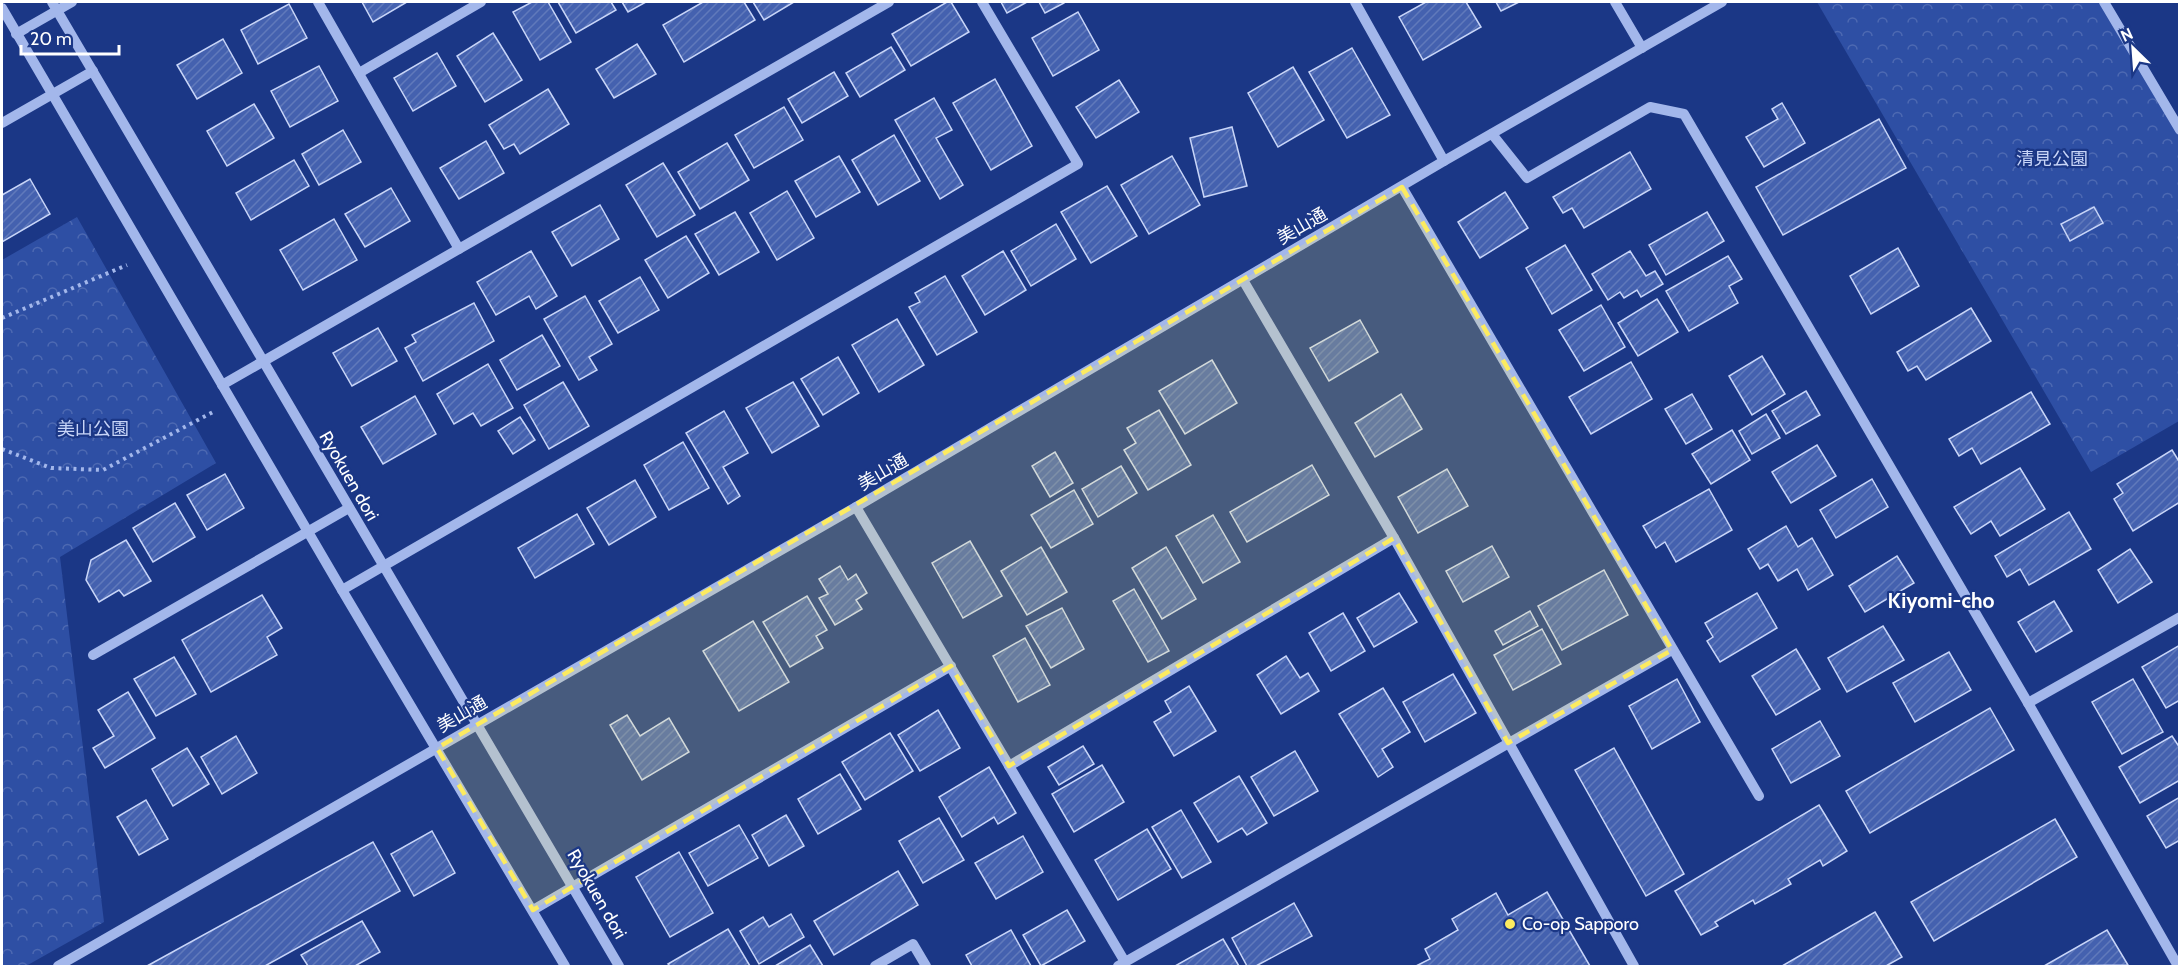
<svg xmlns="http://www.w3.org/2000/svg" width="2181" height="968" font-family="Cabin,'Noto Sans JP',sans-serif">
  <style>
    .forest { fill: url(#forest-crowns) }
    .building { fill: url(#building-hatch); stroke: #c8d5f8; stroke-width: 1.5 }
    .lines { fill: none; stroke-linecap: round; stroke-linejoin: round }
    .path { stroke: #a3b7eb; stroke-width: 4; stroke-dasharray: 3 4.5; stroke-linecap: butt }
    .minor { stroke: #a3b7eb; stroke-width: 10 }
    .marked { fill: #fceb60; fill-opacity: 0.2; stroke: #fceb60; stroke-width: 4.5; stroke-dasharray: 12 8; stroke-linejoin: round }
    .poi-dot { fill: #fceb60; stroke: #1b3786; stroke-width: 2 }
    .labels { text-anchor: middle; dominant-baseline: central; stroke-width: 4.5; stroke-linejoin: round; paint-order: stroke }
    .park-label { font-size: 18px; fill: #c8d5f8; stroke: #1b3786 }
    .street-label { font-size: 18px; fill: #fff; stroke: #1b3786 }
    .poi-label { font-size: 18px; fill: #fff; stroke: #1b3786; text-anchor: start }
    .quarter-label { font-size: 21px; font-weight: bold; fill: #fff; stroke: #1b3786 }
  </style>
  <defs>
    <pattern id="forest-crowns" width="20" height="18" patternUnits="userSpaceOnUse" patternTransform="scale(1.5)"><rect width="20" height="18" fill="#2e4fa4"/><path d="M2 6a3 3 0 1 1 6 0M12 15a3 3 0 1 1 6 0" fill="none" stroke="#4d69b2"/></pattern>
    <pattern id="building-hatch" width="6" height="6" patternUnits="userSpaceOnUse" patternTransform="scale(1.5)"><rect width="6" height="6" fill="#4461af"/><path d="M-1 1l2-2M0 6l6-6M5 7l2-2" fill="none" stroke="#6079bb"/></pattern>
  </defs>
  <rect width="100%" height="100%" fill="#1b3786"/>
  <!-- forest -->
  <g class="forest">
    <path d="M1817,2H2104L2179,130V421L2091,472Z"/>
    <path d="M77,217L216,463L60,557L104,922L26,966H2V260Z"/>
  </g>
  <!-- building -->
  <g class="building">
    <path d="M362,2H407L373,22Z"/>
    <path d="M532,2H548L571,42L540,60L513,12Z"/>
    <path d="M558,2H611L616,10L576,33Z"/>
    <path d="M622,2H646L628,12Z"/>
    <path d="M703,2H744L755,20L684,62L663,25Z"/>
    <path d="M753,2H794L764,20Z"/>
    <path d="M947,2H951L969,32L911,66L892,34Z"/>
    <path d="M1001,2H1027L1007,13Z"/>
    <path d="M1039,2H1064V3L1045,13Z"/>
    <path d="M1426,2H1466L1481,27L1423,60L1399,17Z"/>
    <path d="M1496,2H1519L1501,11Z"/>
    <path d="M289,4L307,38L258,64L241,30Z"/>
    <path d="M1078,12L1099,50L1053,76L1032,38Z"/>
    <path d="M493,33L522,80L485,102L457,56Z"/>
    <path d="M223,39L242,73L197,99L177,65Z"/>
    <path d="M637,44L656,74L614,98L596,69Z"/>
    <path d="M891,47L905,70L860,97L846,73Z"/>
    <path d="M1352,48L1390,115L1347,138L1309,72Z"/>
    <path d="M437,53L456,86L413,111L394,78Z"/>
    <path d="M319,66L338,101L290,127L271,91Z"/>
    <path d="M1293,67L1324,120L1278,147L1248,93Z"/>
    <path d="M834,72L848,96L802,123L788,99Z"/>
    <path d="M995,79L1032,146L991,170L953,103Z"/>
    <path d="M1119,80L1139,112L1096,138L1076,107Z"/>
    <path d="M548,89L569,124L520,154L514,144L504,149L489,125Z"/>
    <path d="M934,98L952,130L936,138L963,185L940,199L895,120Z"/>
    <path d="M1782,103L1805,143L1764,167L1746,137L1778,119L1772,109Z"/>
    <path d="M254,104L274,138L227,166L207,131Z"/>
    <path d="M784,107L803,140L754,168L735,135Z"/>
    <path d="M1879,119L1906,168L1783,235L1756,187Z"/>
    <path d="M1232,127L1247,186L1204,197L1190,138Z"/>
    <path d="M343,130L361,162L319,185L302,154Z"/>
    <path d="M894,135L920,181L878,205L852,160Z"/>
    <path d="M486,141L504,173L459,199L440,168Z"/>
    <path d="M727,143L749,180L700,209L678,172Z"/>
    <path d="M1630,152L1651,189L1584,228L1572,208L1563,213L1553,197Z"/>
    <path d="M839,156L860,192L816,217L795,181Z"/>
    <path d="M1172,156L1200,205L1149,234L1121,185Z"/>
    <path d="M294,160L309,186L251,220L236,193Z"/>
    <path d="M663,163L695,215L657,237L626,185Z"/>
    <path d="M30,179L50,214L2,242V195Z"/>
    <path d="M1107,186L1137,236L1091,263L1061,212Z"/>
    <path d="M391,188L410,221L365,247L345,214Z"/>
    <path d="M787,191L814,238L777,260L750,213Z"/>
    <path d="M1505,192L1528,228L1480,258L1458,222Z"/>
    <path d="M600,205L619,239L572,266L552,232Z"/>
    <path d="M2094,207L2103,223L2070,241L2061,224Z"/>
    <path d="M735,212L759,252L719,275L695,234Z"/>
    <path d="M1707,212L1724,241L1666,275L1649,245Z"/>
    <path d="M334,219L357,260L303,290L280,250Z"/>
    <path d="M1056,224L1076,259L1031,286L1011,251Z"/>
    <path d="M686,236L709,273L668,298L645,260Z"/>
    <path d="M1565,245L1592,290L1552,314L1526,268Z"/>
    <path d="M1898,248L1919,286L1871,314L1850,276Z"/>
    <path d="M531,251L557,296L536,309L529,296L496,315L477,282Z"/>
    <path d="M1003,251L1026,290L985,315L962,276Z"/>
    <path d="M1630,251L1646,276L1655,271L1663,284L1641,297L1637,290L1624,298L1620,292L1608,300L1592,274Z"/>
    <path d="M1728,256L1742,279L1729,286L1738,303L1689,331L1666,291Z"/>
    <path d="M945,276L977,332L937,355L909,307L920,302L915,293Z"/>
    <path d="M640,277L659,310L618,333L599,301Z"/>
    <path d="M585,296L612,344L589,357L597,370L579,380L544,319Z"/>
    <path d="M1657,299L1678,332L1638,356L1618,323Z"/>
    <path d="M474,303L494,341L423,381L405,348L416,342L412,335Z"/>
    <path d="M1601,305L1625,347L1584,371L1559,330Z"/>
    <path d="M1971,308L1991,341L1926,380L1917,366L1908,371L1897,352Z"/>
    <path d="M897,319L924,365L879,392L852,345Z"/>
    <path d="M1360,320L1378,352L1329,381L1310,348Z"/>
    <path d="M378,328L397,361L352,386L333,353Z"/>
    <path d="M542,335L560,366L517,390L500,360Z"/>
    <path d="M1762,356L1785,394L1752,415L1729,376Z"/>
    <path d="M838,357L859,393L823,415L801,379Z"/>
    <path d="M1212,360L1237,403L1185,434L1159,391Z"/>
    <path d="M1631,362L1652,399L1591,434L1569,397Z"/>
    <path d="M488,364L513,408L481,426L473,413L454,424L437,394Z"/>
    <path d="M563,382L589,426L549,449L524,405Z"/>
    <path d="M793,382L819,426L772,453L746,408Z"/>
    <path d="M1806,391L1820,415L1786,434L1772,411Z"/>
    <path d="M2031,392L2050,424L1981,464L1972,448L1959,456L1949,439Z"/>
    <path d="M1401,394L1422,429L1375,457L1355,423Z"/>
    <path d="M1692,394L1712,429L1686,444L1665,409Z"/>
    <path d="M415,396L436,434L383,464L361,427Z"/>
    <path d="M1159,410L1191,465L1148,490L1124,450L1136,443L1127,428Z"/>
    <path d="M724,411L748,453L723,467L740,496L728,504L686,433Z"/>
    <path d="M1766,414L1780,438L1752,454L1739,431Z"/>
    <path d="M520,417L535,440L513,454L498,431Z"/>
    <path d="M1732,430L1750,460L1711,484L1692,454Z"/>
    <path d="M683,442L709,488L669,510L644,465Z"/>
    <path d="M1817,445L1836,476L1791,503L1772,472Z"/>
    <path d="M2172,450L2180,463V502L2133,531L2114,499L2123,493L2117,484Z"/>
    <path d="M1055,452L1073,483L1050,497L1032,466Z"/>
    <path d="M1312,465L1329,495L1247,542L1230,512Z"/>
    <path d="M1121,466L1137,493L1098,517L1082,489Z"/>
    <path d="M2020,468L2045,509L2000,536L1991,521L1971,534L1954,507Z"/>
    <path d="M1447,469L1468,506L1418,533L1398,497Z"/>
    <path d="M225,474L244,508L207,530L187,495Z"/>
    <path d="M1872,479L1888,507L1836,538L1820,510Z"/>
    <path d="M635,480L656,517L609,545L587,508Z"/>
    <path d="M1709,489L1732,530L1676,562L1665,542L1656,548L1643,526Z"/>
    <path d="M1074,490L1093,524L1051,548L1031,515Z"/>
    <path d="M175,503L195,537L153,562L133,528Z"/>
    <path d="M2069,512L2091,549L2029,585L2020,569L2007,577L1995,556Z"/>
    <path d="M577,514L594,544L535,578L518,548Z"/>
    <path d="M1213,515L1240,562L1203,583L1176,536Z"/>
    <path d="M1786,526L1798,547L1812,538L1833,575L1808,590L1797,569L1778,581L1768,564L1760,569L1748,549Z"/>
    <path d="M126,540L151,581L124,596L119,590L99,602L86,580L91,560Z"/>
    <path d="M970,541L1002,596L963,618L932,563Z"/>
    <path d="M1492,546L1509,577L1463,602L1446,571Z"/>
    <path d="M1041,547L1067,592L1027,615L1001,571Z"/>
    <path d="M1166,547L1196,599L1162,619L1132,568Z"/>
    <path d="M2130,549L2152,582L2118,603L2098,570Z"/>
    <path d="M1897,556L1914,583L1865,612L1849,586Z"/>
    <path d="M840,566L848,580L856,574L867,593L856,600L862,609L835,625L819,598L828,594L819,579Z"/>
    <path d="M1604,570L1628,615L1562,650L1538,606Z"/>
    <path d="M1134,589L1169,651L1148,662L1113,601Z"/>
    <path d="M1399,593L1417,622L1374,647L1357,618Z"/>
    <path d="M1757,593L1777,628L1720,662L1707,641L1713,637L1705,623Z"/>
    <path d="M262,595L282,628L267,637L277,655L211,692L182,640Z"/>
    <path d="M807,596L827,630L816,636L823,648L790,667L763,622Z"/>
    <path d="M2054,601L2072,631L2036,652L2018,622Z"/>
    <path d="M1062,608L1084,649L1051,668L1026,626Z"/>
    <path d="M1530,611L1538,626L1503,645L1495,631Z"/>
    <path d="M1343,613L1365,651L1331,671L1309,633Z"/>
    <path d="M753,621L789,682L739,711L703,651Z"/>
    <path d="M1883,626L1904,660L1847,692L1828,658Z"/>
    <path d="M1542,629L1561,664L1513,690L1494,655Z"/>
    <path d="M1025,638L1050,685L1018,702L993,656Z"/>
    <path d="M2180,645V700L2166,708L2142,667Z"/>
    <path d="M1796,649L1820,689L1776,715L1752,676Z"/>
    <path d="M1949,652L1971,690L1915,722L1893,683Z"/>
    <path d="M1286,656L1300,678L1308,673L1319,691L1281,714L1257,675Z"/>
    <path d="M174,657L196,694L156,716L134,679Z"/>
    <path d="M1453,674L1476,713L1425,742L1403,702Z"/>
    <path d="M1677,679L1700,722L1652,749L1629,706Z"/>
    <path d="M2133,679L2163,732L2122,754L2092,702Z"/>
    <path d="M1189,686L1216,731L1174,756L1154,722L1171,712L1165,701Z"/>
    <path d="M1383,688L1410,732L1382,749L1393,767L1378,777L1339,714Z"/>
    <path d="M128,692L155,738L105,768L93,748L114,736L98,710Z"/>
    <path d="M1990,708L2014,750L1870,833L1846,791Z"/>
    <path d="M938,710L960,748L920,771L898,735Z"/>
    <path d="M627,715L640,736L669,718L689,752L642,780L610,725Z"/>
    <path d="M1820,721L1840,756L1791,783L1772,749Z"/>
    <path d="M890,733L913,771L865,800L842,762Z"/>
    <path d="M236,736L257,773L222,794L201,757Z"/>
    <path d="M2172,736L2180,748V780L2140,803L2119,767Z"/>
    <path d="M1083,746L1094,764L1059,785L1048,767Z"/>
    <path d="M187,748L209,784L173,806L152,769Z"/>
    <path d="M1614,748L1684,874L1646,896L1575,770Z"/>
    <path d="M1295,751L1318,791L1274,816L1251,777Z"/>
    <path d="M1102,765L1124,802L1074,832L1052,794Z"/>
    <path d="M989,767L1016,813L998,824L994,817L962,837L939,797Z"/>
    <path d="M840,774L861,809L818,834L798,799Z"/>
    <path d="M1239,776L1267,823L1247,835L1242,828L1218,842L1194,803Z"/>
    <path d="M2180,797V840L2166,848L2147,816Z"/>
    <path d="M146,800L168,839L139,855L117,817Z"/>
    <path d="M1819,805L1847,851L1823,866L1820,860L1788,879L1791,884L1755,904L1753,900L1715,922L1718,926L1701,935L1675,891Z"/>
    <path d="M1181,810L1211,862L1182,878L1152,827Z"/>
    <path d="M786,815L804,846L769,866L752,835Z"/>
    <path d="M939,818L964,860L923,883L899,841Z"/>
    <path d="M2055,819L2077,857L1934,941L1911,902Z"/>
    <path d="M739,825L758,858L708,886L689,853Z"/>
    <path d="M1147,829L1171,869L1118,900L1095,860Z"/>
    <path d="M432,831L455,873L414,896L391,854Z"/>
    <path d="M1023,836L1043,872L996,899L975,863Z"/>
    <path d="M373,842L400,891L265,966H147Z"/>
    <path d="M679,852L713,913L670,937L636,877Z"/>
    <path d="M898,871L918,905L834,955L814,921Z"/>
    <path d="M1547,892L1590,966H1416L1430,959L1425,949L1458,930L1452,919L1496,893L1508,915Z"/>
    <path d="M1294,903L1312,936L1256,966H1247L1232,938Z"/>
    <path d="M1067,910L1085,941L1041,966L1023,935Z"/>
    <path d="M1875,912L1902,957L1886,966H1782Z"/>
    <path d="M791,914L804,937L759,964L740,931L763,917L769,927Z"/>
    <path d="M362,921L380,952L355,966H308L301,955Z"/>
    <path d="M728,929L750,966H670L668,964Z"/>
    <path d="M1011,930L1031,966H972L966,955Z"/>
    <path d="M2107,930L2128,965L2044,966Z"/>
    <path d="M1223,939L1239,966H1175Z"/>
    <path d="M810,945L823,966H775Z"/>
  </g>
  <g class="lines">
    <!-- path -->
    <g class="path">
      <path d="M2,318L127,265"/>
      <path d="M2,449L51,468L103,470L213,412"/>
    </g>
    <!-- minor -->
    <g class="minor">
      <path d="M52,2L619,966"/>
      <path d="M318,2L459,249"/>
      <path d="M1355,2L1444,161"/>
      <path d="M1615,2L1642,48"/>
      <path d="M2104,2L2180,130"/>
      <path d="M2,8L342,590L565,966"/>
      <path d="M16,34L72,2"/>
      <path d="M359,73L481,2"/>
      <path d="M2,123L93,71"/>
      <path d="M1492,134L1527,178L1650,107L1684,114L2028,703L2178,966"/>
      <path d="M1402,187L1759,796"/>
      <path d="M1243,280L1394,538L1634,966"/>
      <path d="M222,385L889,2"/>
      <path d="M856,507L1125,962"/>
      <path d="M342,590L1078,164L982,2"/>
      <path d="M93,655L349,508"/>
      <path d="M2028,703L2180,617"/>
      <path d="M1009,766L1394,538"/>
      <path d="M533,910L951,666"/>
      <path d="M58,966L856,507L1444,161L1722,2"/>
      <path d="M875,966L913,944L926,966"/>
      <path d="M1118,966L1672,650"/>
    </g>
  </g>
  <!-- marked area -->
  <path class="marked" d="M1402,187L1672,650L1508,743L1394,538L1009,766L951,666L533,910L437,748Z"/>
  <!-- markers -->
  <circle class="poi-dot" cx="1510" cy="924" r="6"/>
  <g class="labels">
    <!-- park labels -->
    <g class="park-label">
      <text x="2052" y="159">清見公園</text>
      <text x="93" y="429">美山公園</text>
    </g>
    <!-- street labels -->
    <g class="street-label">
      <text transform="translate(1302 226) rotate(-30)">美山通</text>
      <text transform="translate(883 472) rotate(-30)">美山通</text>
      <text transform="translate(349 476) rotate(60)">Ryokuen dori</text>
      <text transform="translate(462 714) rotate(-30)">美山通</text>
      <text transform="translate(597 894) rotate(60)">Ryokuen dori</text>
    </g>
    <!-- poi labels -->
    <g class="poi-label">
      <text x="1522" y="924">Co-op Sapporo</text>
    </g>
    <!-- quarter labels -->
    <g class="quarter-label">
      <text x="1941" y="600">Kiyomi-cho</text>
    </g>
  </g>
  <!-- border -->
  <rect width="2181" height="968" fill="none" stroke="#ffffff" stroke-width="6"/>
  <!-- north arrow -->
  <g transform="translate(2133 48) rotate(335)" stroke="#1b3786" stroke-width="4.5" paint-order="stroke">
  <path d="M0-4.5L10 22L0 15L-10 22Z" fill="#ffffff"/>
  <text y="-9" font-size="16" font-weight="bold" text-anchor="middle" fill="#ffffff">N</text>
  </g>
  <!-- scale -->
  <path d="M21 45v9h98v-9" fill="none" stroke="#ffffff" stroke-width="3"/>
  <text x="30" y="45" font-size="18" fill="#ffffff" stroke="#1b3786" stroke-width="4.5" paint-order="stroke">20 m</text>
</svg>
